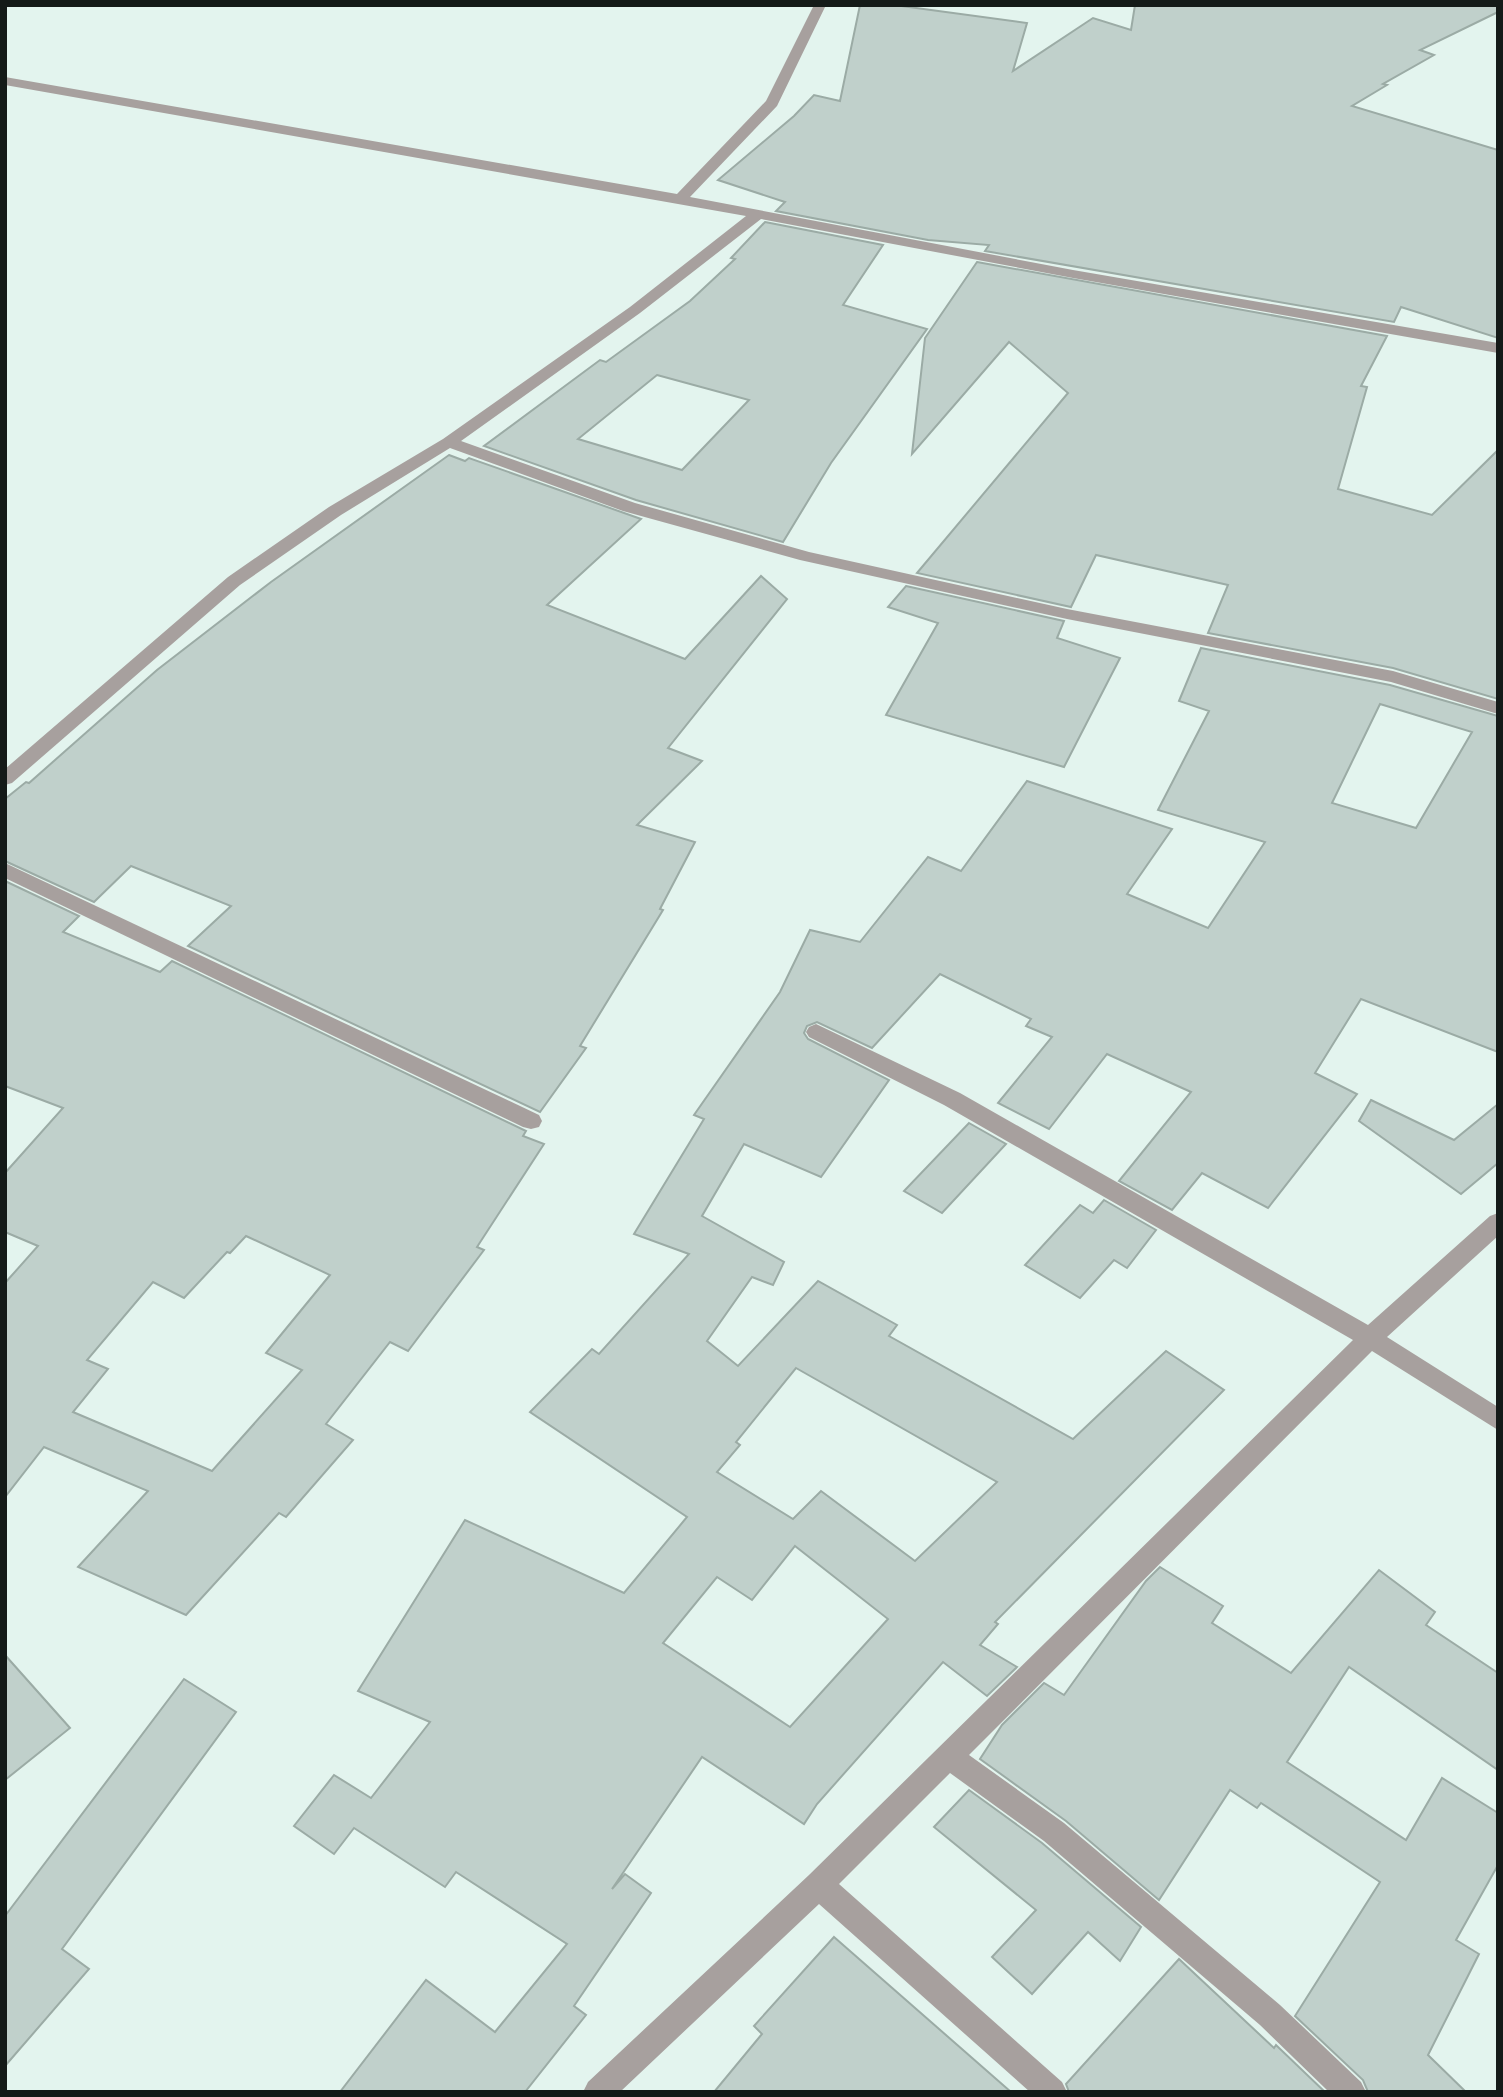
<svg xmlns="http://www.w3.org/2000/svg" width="1503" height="2097" font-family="Montserrat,sans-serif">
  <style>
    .building { fill: #c0d0cb; stroke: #9baba5; stroke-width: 2; fill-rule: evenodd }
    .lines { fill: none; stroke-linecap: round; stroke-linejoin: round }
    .minor { fill: #a7a09e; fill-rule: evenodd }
  </style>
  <rect width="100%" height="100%" fill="#e3f4ee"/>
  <!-- building -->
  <g class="building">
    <path d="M860,5H894L1027,23L1013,71L1093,18L1131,30L1135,5H1498V12L1420,50L1434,55L1383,84L1387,85L1352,106L1498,150V338L1401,307L1394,322L985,251L989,245L928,240L776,211L785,202L718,180L794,116L814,95L840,101Z"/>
    <path d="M765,222L883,245L843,305L927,329L831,463L783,542L636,500L484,446L600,360L606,362L690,301L735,259L731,258ZM657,375L749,400L682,470L578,439Z"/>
    <path d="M977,262L1387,336L1361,386L1367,387L1338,489L1432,515L1498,450V699L1393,668L1208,633L1228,585L1096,555L1071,607L917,573L1068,393L1009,342L912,454L925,338Z"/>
    <path d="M449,455L465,461L469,458L641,519L547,605L685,659L761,576L787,599L668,748L702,761L637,825L695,842L660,909L663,910L580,1046L586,1048L540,1112L188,946L231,906L131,866L94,902L5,861V799L26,782L29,783L157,670L271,582Z"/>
    <path d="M906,586L1064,621L1057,638L1120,658L1064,767L886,715L938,623L888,607Z"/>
    <path d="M1201,648L1390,685L1498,716V1052L1361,999L1315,1073L1357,1094L1268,1208L1202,1173L1172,1210L1119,1181L1191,1092L1107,1054L1049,1129L998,1103L1052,1037L1026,1026L1031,1019L940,974L872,1048L817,1022L807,1026L804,1033L808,1039L889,1080L821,1177L744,1144L702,1216L784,1262L773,1285L752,1277L707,1341L738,1366L818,1281L897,1325L889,1336L1073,1439L1166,1351L1224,1390L995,1622L998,1624L980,1645L1017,1667L987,1696L943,1662L817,1804L804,1824L702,1757L612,1889L625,1874L651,1893L574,2006L586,2015L525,2092H340L426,1980L495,2032L567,1944L456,1872L445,1887L354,1828L334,1854L294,1826L334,1775L371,1798L430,1722L358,1691L465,1520L624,1593L687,1517L530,1412L592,1349L599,1354L689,1254L634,1234L704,1119L694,1115L780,992L810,930L860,942L928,857L961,871L1027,781L1172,829L1127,894L1208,928L1265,842L1158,810L1209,711L1179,701ZM1380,704L1472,732L1416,828L1332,803ZM796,1368L997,1482L915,1561L821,1491L793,1519L717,1472L740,1445L736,1442ZM795,1546L888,1619L790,1727L663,1643L717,1577L752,1600Z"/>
    <path d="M5,881L79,916L63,932L160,972L172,961L526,1131L523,1136L544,1144L477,1247L484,1250L408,1351L390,1342L326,1424L353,1440L286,1517L279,1513L186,1615L78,1567L148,1491L44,1447L5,1497V1283L38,1246L5,1232V1173L63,1108L5,1086ZM246,1236L330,1275L266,1353L302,1370L212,1471L73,1412L108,1369L87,1360L153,1282L184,1298L227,1252L230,1253Z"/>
    <path d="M1371,1100L1454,1140L1498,1104V1163L1461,1194L1359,1121Z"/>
    <path d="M969,1123L1006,1144L942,1213L904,1191Z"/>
    <path d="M1104,1200L1156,1230L1127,1268L1114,1260L1080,1298L1025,1265L1080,1205L1093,1213Z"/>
    <path d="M1160,1567L1223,1606L1212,1623L1291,1673L1379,1570L1435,1612L1426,1625L1498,1673V1770L1349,1667L1287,1762L1406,1840L1442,1778L1498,1813V1865L1456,1940L1479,1954L1428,2055L1466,2092H1368L1363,2080L1295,2016L1380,1882L1261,1803L1257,1808L1230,1790L1159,1900L1066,1821L980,1759L1002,1725L1044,1683L1064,1695L1146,1581Z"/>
    <path d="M5,1655L70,1728L5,1780Z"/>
    <path d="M184,1679L236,1712L62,1949L89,1969L5,2066V1916Z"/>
    <path d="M969,1790L1042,1843L1141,1927L1120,1961L1088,1932L1032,1994L992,1957L1036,1910L934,1827Z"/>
    <path d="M834,1937L1011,2092H714L762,2034L754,2026Z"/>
    <path d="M1179,1959L1274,2048L1276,2045L1325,2092H1069L1066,2084Z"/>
  </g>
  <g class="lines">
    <!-- minor -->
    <g class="minor">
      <path d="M814,5H826L777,106L690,197L1073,270L1498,343V353L1073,278L761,219L640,313L461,441L635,503L809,552L1067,609L1393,671L1498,702V714L1391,682L1067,619L800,560L623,511L450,448L341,515L240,585L12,783L5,785V769L228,577L329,507L443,439L630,307L746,216L5,85V77L677,194L766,101Z"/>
      <path d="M5,863L539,1115L542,1121L539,1127L531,1129L523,1127L5,878Z"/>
      <path d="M816,1024L960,1093L1368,1325L1490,1216L1498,1213V1236L1387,1337L1498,1407V1430L1372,1351L969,1755L1064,1823L1280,2005L1361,2082L1366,2092H1329L1260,2025L1044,1841L950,1773L839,1884L1062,2082L1067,2092H1030L819,1904L620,2092H583L588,2082L809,1875L1353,1340L944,1105L809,1037L806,1032L809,1027Z"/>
    </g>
  </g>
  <!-- border -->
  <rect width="1503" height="2097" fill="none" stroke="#141a18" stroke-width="14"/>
</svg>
